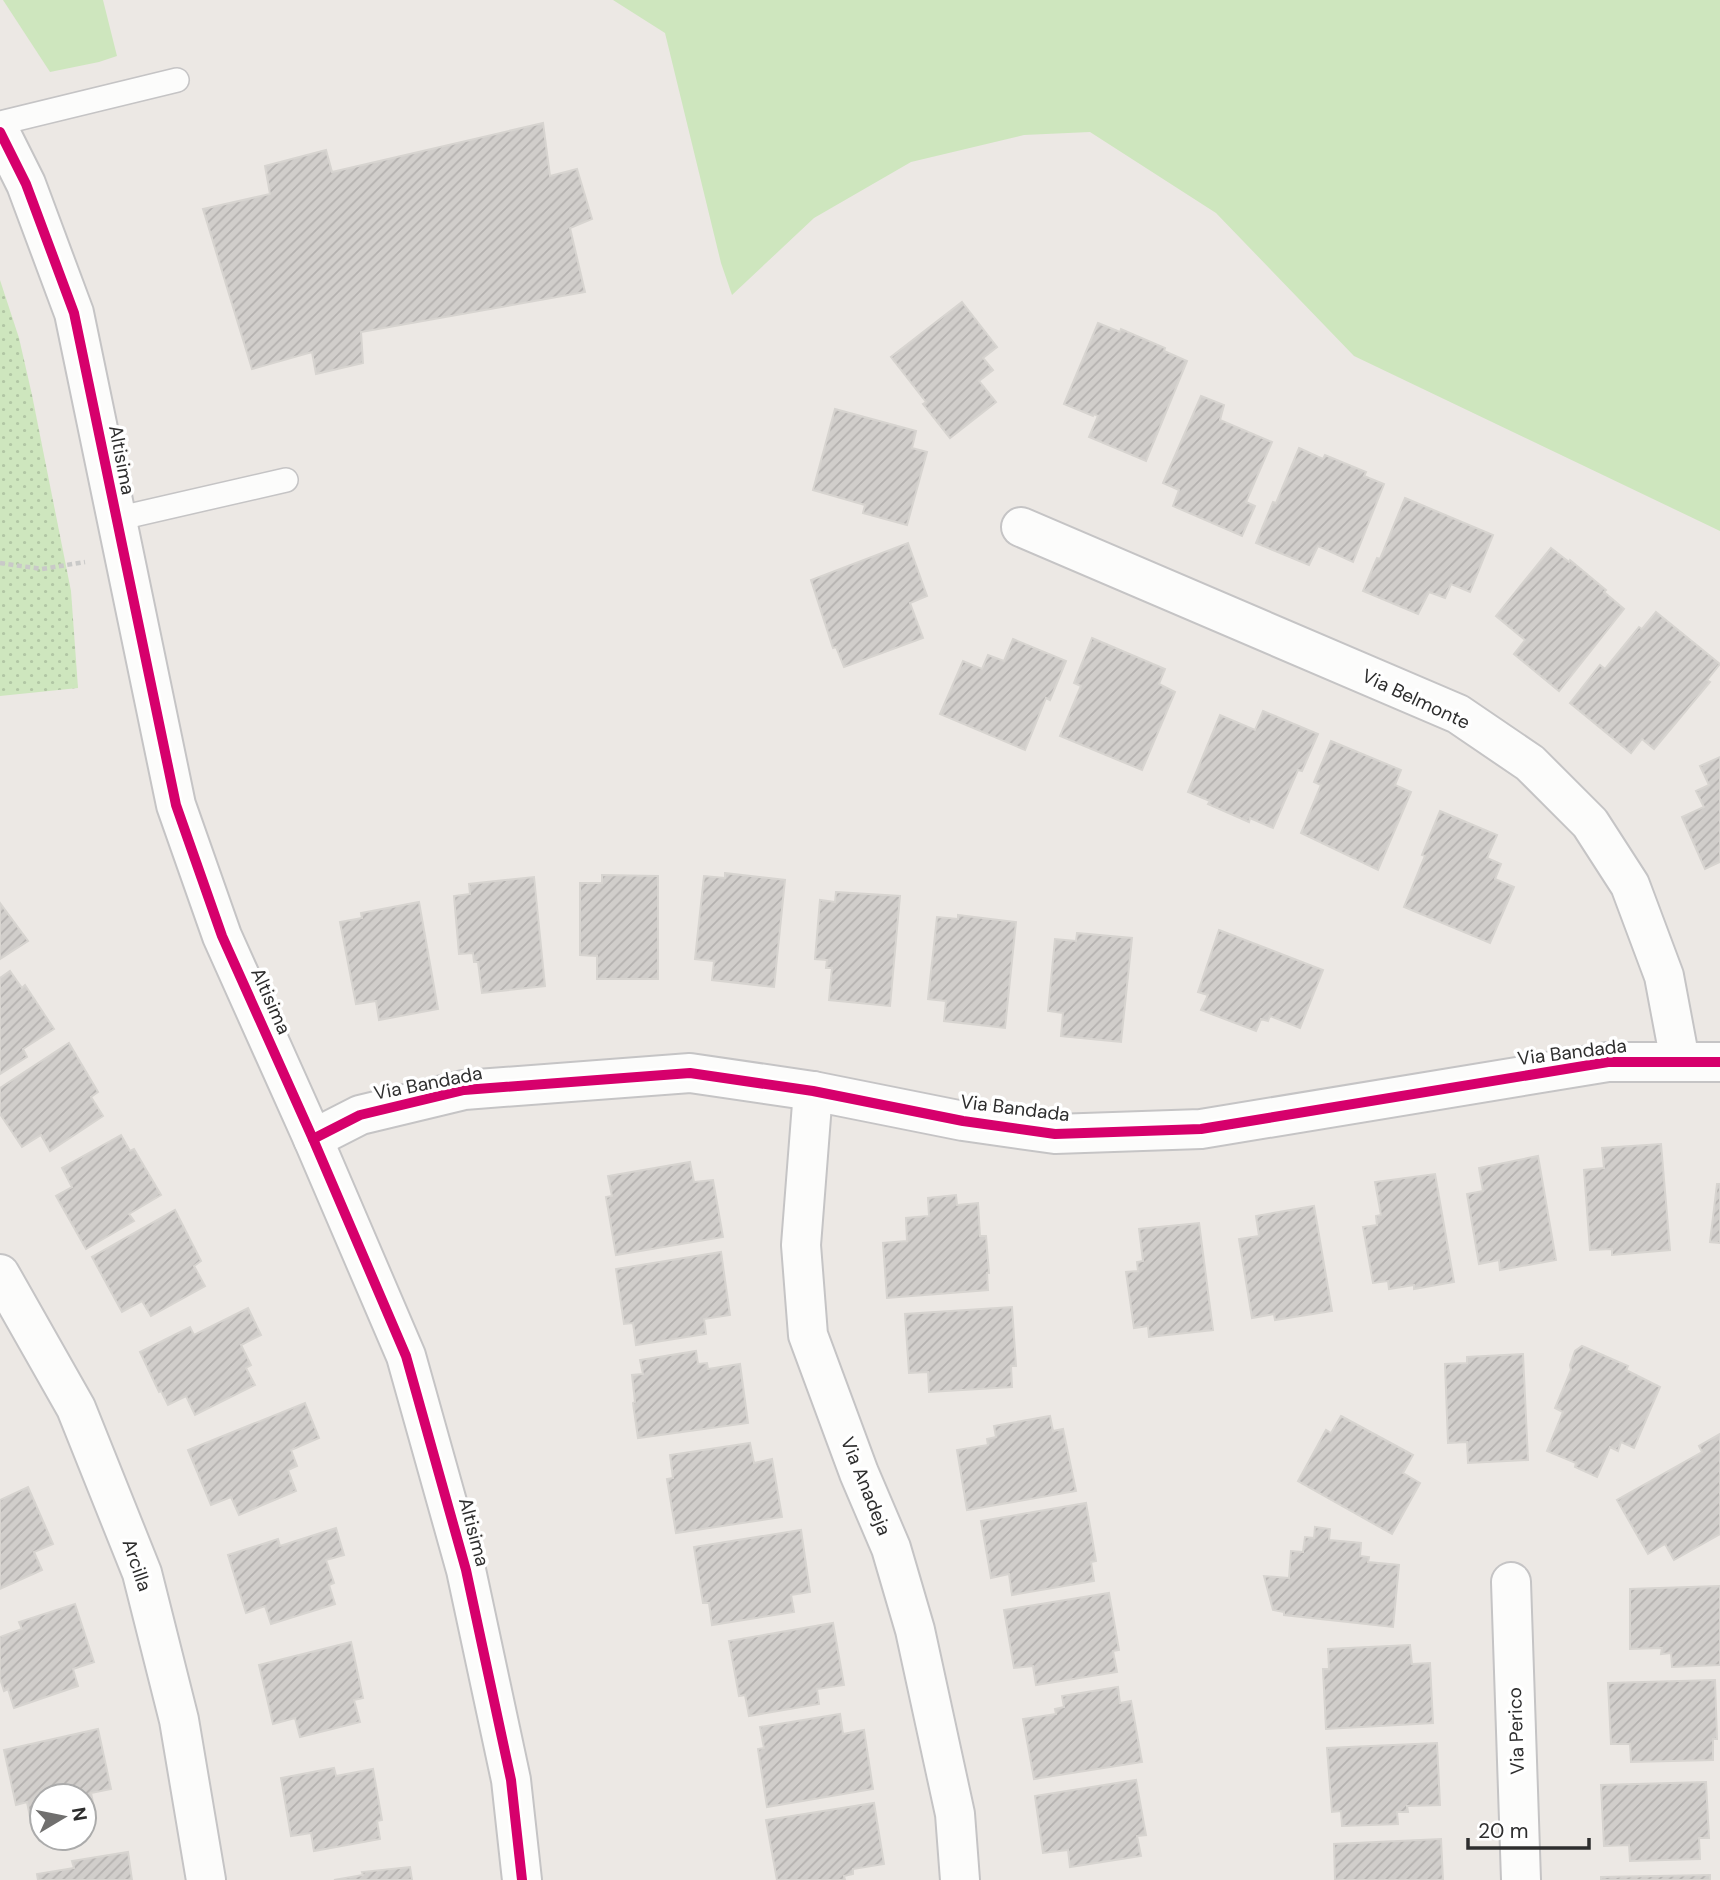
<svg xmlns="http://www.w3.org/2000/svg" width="1720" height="1880" font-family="'DM Sans',sans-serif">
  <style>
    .grass { fill: #cee6be }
    .park { fill: url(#park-dots) }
    .building { fill: url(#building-hatch); stroke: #d7d4d0; stroke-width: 2 }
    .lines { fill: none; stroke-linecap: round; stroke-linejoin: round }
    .lane-casing { stroke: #c5c4c5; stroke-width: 26 }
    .street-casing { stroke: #c5c4c5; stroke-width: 42 }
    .secondary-casing { stroke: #c5c4c5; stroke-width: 42 }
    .path { stroke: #c9c9c8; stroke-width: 4.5; stroke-dasharray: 5 3.5; stroke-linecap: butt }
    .lane { stroke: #fcfcfb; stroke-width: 23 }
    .street { stroke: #fcfcfb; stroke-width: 38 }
    .secondary { stroke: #fcfcfb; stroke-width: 38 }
    .cycleway-casing { stroke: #fff; stroke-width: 15 }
    .cycleway { stroke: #d6006c; stroke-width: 10 }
    .labels { text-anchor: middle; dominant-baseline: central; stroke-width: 7; stroke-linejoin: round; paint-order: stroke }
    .street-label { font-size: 19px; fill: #2e2e2e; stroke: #fff }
  </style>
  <defs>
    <pattern id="park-dots" width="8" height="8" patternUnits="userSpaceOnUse" patternTransform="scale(1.75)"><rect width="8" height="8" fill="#cee6be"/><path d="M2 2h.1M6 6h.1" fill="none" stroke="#b1c6a4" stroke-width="1.8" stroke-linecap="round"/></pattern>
    <pattern id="building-hatch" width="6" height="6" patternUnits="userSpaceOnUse" patternTransform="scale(1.75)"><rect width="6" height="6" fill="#d1cecb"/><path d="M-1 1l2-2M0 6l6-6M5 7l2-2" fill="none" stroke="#b4b1af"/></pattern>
  </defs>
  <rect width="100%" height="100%" fill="#ece8e4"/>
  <!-- grass -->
  <g class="grass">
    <path d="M3,0H103L117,56L99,62L50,72Z"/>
    <path d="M613,0H1720V531L1354,356L1216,213L1090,132L1024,135L911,162L814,218L732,295L721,263L665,33Z"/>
  </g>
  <!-- park -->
  <path class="park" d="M0,280L19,338L32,395L71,591L78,688L0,696Z"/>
  <!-- building -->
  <g class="building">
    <path d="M543,123L550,176L577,169L592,219L570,228L585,292L361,332L363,363L316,374L312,352L252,369L203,209L270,194L265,166L326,150L332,172Z"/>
    <path d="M962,302L997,347L983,358L993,370L979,381L996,402L950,438L923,404L926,402L891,357Z"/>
    <path d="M1098,323L1120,332L1121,329L1165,348L1164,351L1187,361L1146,461L1089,437L1098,416L1094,414L1093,416L1064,404Z"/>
    <path d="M1201,396L1224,405L1220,420L1272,442L1246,502L1255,506L1242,536L1173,506L1179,490L1163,483Z"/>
    <path d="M835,409L916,431L912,448L927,452L907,525L863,513L865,505L813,490Z"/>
    <path d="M1299,448L1323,459L1325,455L1366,472L1364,476L1384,484L1353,562L1318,546L1309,565L1256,543L1273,502L1276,503Z"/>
    <path d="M1405,498L1493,535L1470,592L1451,584L1445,598L1429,592L1418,614L1363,591L1377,558L1380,559Z"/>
    <path d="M908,543L927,596L910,603L923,638L844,667L836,647L833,648L811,580Z"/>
    <path d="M1551,548L1569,562L1570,560L1606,590L1604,592L1624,609L1559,691L1514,654L1525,640L1496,616Z"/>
    <path d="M1656,612L1720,664L1707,680L1710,682L1654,749L1642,739L1631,753L1570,703L1600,665L1605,669L1639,627L1642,629Z"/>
    <path d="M1092,638L1165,669L1159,684L1175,692L1142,770L1060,736L1081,686L1074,683Z"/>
    <path d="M1013,639L1066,661L1050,700L1046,698L1025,750L940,714L963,661L982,669L988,655L1004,661Z"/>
    <path d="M1263,711L1318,734L1302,771L1298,770L1273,828L1250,818L1249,822L1208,804L1210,801L1188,792L1220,715L1255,730Z"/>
    <path d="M1331,741L1401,770L1395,785L1411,792L1378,870L1301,833L1321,785L1314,782Z"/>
    <path d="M1720,757V862L1705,869L1682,817L1704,807L1696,791L1709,785L1700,766Z"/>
    <path d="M1440,811L1497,835L1487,858L1501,864L1495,879L1514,887L1490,943L1404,907L1425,856L1422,855Z"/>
    <path d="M725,873L785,880L774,987L712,980L714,961L695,959L704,876L725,878Z"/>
    <path d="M602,875L658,876V979H597V956L580,955V883H602Z"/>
    <path d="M534,877L545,986L482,993L478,962H474L473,953L459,954L454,896L470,894L469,884Z"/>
    <path d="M836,892L900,896L890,1006L829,1000L832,968H826L827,960L815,959L820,900L835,902Z"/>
    <path d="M419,902L438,1009L379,1020L376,1001L356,1004L340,922L362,918L361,913Z"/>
    <path d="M0,903L28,941L0,959Z"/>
    <path d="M958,915L1016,922L1005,1028L944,1021L946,1001L928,999L937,917L958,919Z"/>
    <path d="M1219,930L1323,970L1300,1028L1270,1016L1268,1021L1261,1019L1256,1031L1201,1010L1208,995L1198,992Z"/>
    <path d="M1077,933L1132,938L1121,1042L1061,1036L1063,1013L1048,1011L1055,939L1076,941Z"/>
    <path d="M10,971L22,988L25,985L54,1029L23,1049L27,1057L0,1074V978Z"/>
    <path d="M69,1043L98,1092L91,1097L103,1116L50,1151L41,1135L22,1147L0,1114V1088Z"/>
    <path d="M121,1135L130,1151L134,1149L161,1195L129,1214L134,1221L86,1249L56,1196L72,1187L62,1168Z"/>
    <path d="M1661,1144L1670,1250L1612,1255V1249L1590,1250L1584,1170L1604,1168L1602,1148Z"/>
    <path d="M1538,1156L1556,1260L1500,1270L1499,1260L1479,1264L1467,1194L1483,1191L1479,1168Z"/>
    <path d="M690,1162L694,1182L713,1180L723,1237L616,1255L606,1197L612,1196L608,1176Z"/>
    <path d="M1435,1174L1454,1282L1414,1289V1285L1389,1289L1388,1281L1373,1283L1363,1227L1377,1225L1376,1216L1381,1215L1375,1182Z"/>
    <path d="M1717,1184H1720V1243L1710,1242Z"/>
    <path d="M956,1195L957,1205L978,1203L980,1236H986L989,1273H987L988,1290L887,1298L883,1243L907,1241L906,1218L929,1216L928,1198Z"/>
    <path d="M1314,1206L1332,1311L1275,1320L1274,1314L1252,1318L1239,1239L1259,1236L1256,1216Z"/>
    <path d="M175,1210L201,1261L194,1266L205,1286L151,1316L142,1301L122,1312L92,1257Z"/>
    <path d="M1199,1223L1213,1330L1149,1337L1148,1326L1134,1328L1126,1272L1138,1271L1137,1262L1143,1261L1139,1229Z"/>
    <path d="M721,1252L730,1315L704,1319L706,1334L636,1345L633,1323L624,1324L616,1269Z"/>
    <path d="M1012,1307L1016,1366H1011L1012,1387L929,1392L928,1372L909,1373L905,1314Z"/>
    <path d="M248,1308L261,1335L241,1345L251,1365L246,1368L255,1385L195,1415L186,1396L168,1405L161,1391L159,1392L140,1352L190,1327L194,1335Z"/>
    <path d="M1582,1346L1628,1366L1626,1370L1660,1387L1634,1448L1621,1442L1618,1451L1610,1447L1597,1477L1575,1467L1576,1463L1547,1451L1563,1412L1555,1408L1571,1370L1570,1365L1575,1351Z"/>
    <path d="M696,1351L698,1364L707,1363L708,1369L740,1364L748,1423L638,1438L633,1403L635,1402L632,1375L643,1374L640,1360Z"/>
    <path d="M1523,1354L1528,1460L1468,1463L1467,1442L1448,1443L1445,1364L1467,1363V1357Z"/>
    <path d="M305,1403L319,1438L291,1450L297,1466L288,1470L296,1491L239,1515L231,1497L211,1505L188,1450Z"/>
    <path d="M1050,1416L1053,1431L1063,1429L1076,1491L967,1510L957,1450L988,1445L987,1439L996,1437L994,1426Z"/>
    <path d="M1341,1416L1413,1455L1403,1473L1420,1483L1392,1534L1298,1481L1326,1430L1331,1433Z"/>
    <path d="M1720,1434V1534L1674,1560L1665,1544L1648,1554L1617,1500L1702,1452L1699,1446Z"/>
    <path d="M750,1443L754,1463L772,1459L782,1517L676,1533L667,1479L673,1478L670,1455Z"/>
    <path d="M28,1487L53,1544L34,1552L42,1570L0,1589V1500Z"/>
    <path d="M1086,1503L1096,1561L1091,1562L1094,1581L1012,1595L1009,1574L991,1578L981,1521Z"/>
    <path d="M1315,1527L1330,1529L1329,1540L1361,1543L1360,1556L1369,1557L1368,1562L1399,1565L1393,1627L1284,1615V1612L1273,1610L1264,1576L1289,1578L1291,1551L1303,1552L1305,1537L1314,1538Z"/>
    <path d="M336,1528L344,1555L326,1560L334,1583L329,1585L335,1604L271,1624L265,1606L246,1613L228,1555L278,1539L280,1546Z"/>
    <path d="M801,1530L810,1592L791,1595L794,1612L712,1625L709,1603H703L694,1547Z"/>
    <path d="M1720,1586V1665L1672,1667L1671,1653L1661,1654L1662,1648L1630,1649V1589Z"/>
    <path d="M1109,1593L1119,1650L1113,1651L1117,1672L1036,1685L1033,1666L1014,1668L1004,1610Z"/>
    <path d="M75,1604L94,1662L73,1669L78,1686L14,1708L8,1689L4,1691L0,1678V1637L22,1629L19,1622Z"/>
    <path d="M833,1623L844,1685L817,1689L819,1704L749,1716L745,1695L739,1696L729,1641Z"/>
    <path d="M351,1642L363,1698L354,1700L360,1722L300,1737L295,1718L273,1724L259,1665Z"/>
    <path d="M1410,1645L1412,1664L1430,1663L1433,1723L1326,1729L1323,1669H1329L1328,1649Z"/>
    <path d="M1715,1680L1717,1739H1713V1760L1631,1762L1630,1744H1611L1608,1683Z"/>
    <path d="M1118,1687L1120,1703L1131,1701L1142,1762L1034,1779L1023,1719L1056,1714L1055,1709L1064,1707L1062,1696Z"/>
    <path d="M840,1714L843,1734L864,1730L873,1789L767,1807L758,1749L764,1748L760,1727Z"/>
    <path d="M98,1729L111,1789L91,1793L95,1812L84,1815V1796H42V1824L32,1827L27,1802L16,1805L4,1750Z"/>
    <path d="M1437,1743L1440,1805L1407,1806L1408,1812H1397L1398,1824L1342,1826L1341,1811L1332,1812L1327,1748Z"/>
    <path d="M334,1768L336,1776L373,1769L382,1820L377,1821L380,1839L314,1851L311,1833L291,1836L281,1778Z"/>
    <path d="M1136,1780L1146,1835L1137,1836L1141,1856L1070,1867L1068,1850L1043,1853L1035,1796Z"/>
    <path d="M1706,1782L1709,1838H1699L1700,1859L1630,1861L1629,1845L1604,1846L1601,1785Z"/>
    <path d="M874,1803L884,1864L853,1869V1874L844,1876L845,1880H777L766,1820Z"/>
    <path d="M1441,1839L1443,1880H1335L1334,1844Z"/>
    <path d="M128,1852L132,1880H38L37,1874L74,1868L72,1861Z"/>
    <path d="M410,1867L412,1880H334L363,1875L362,1872Z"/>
    <path d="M1710,1875V1880H1601V1877Z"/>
  </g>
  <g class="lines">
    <!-- lane casing -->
    <g class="lane-casing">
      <g id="lane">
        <path d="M0,123L177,80"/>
        <path d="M116,519L286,480"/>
      </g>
    </g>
    <!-- street casing -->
    <g class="street-casing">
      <g id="street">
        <path d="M1021,527L1458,714L1530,763L1590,823L1630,885L1664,976L1680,1061"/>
        <path d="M813,1091L801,1245L808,1335L859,1473L891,1548L915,1630L955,1814L960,1880"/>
        <path d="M313,1139L360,1115L464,1090L690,1073L813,1091L963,1121L1055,1134L1201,1129L1608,1062H1720"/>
        <path d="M0,1274L76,1408L142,1573L179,1720L206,1880"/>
        <path d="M1511,1582L1521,1880"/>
      </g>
    </g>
    <!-- secondary casing -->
    <g class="secondary-casing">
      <path id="secondary" d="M0,132L26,184L74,313L176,805L222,936L313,1139L406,1356L466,1570L511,1780L522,1880"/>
    </g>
    <!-- path -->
    <path class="path" d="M0,563L42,569L85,562"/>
    <!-- lane -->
    <use href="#lane" class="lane"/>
    <!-- street -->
    <use href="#street" class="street"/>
    <!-- secondary -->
    <use href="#secondary" class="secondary"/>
    <!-- cycleway casing -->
    <g class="cycleway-casing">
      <g id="cycleway">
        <path d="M0,132L26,184L74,313L176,805L222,936L313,1139L406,1356L466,1570L511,1780L522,1880"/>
        <path d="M313,1139L360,1115L464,1090L690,1073L813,1091L963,1121L1055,1134L1201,1129L1608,1062H1720"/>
      </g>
    </g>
    <!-- cycleway -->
    <use href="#cycleway" class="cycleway"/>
  </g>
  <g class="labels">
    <!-- street labels -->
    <g class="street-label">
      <text transform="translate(122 460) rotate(79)">Altisima</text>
      <text transform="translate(1416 699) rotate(25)">Via Belmonte</text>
      <text transform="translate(271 1001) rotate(66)">Altisima</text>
      <text transform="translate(1572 1052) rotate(-7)">Via Bandada</text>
      <text transform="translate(428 1083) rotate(-11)">Via Bandada</text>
      <text transform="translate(1015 1108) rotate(7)">Via Bandada</text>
      <text transform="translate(866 1486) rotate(68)">Via Anadeja</text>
      <text transform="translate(474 1532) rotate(75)">Altisima</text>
      <text transform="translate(137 1565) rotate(71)">Arcilla</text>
      <text transform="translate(1516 1731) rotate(-92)">Via Perico</text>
    </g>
  </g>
  <!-- north arrow -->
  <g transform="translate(63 1817) rotate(80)"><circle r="33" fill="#ffffff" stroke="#ababab" stroke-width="2"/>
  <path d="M0-5L12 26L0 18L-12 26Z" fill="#706f6e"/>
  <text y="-10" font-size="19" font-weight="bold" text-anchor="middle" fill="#2e2e2e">N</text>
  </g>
  <!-- scale -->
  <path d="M1468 1838v10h121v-10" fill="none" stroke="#2e2e2e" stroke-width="3.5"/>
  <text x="1478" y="1838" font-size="21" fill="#2e2e2e" stroke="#ffffff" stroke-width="5" paint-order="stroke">20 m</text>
</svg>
